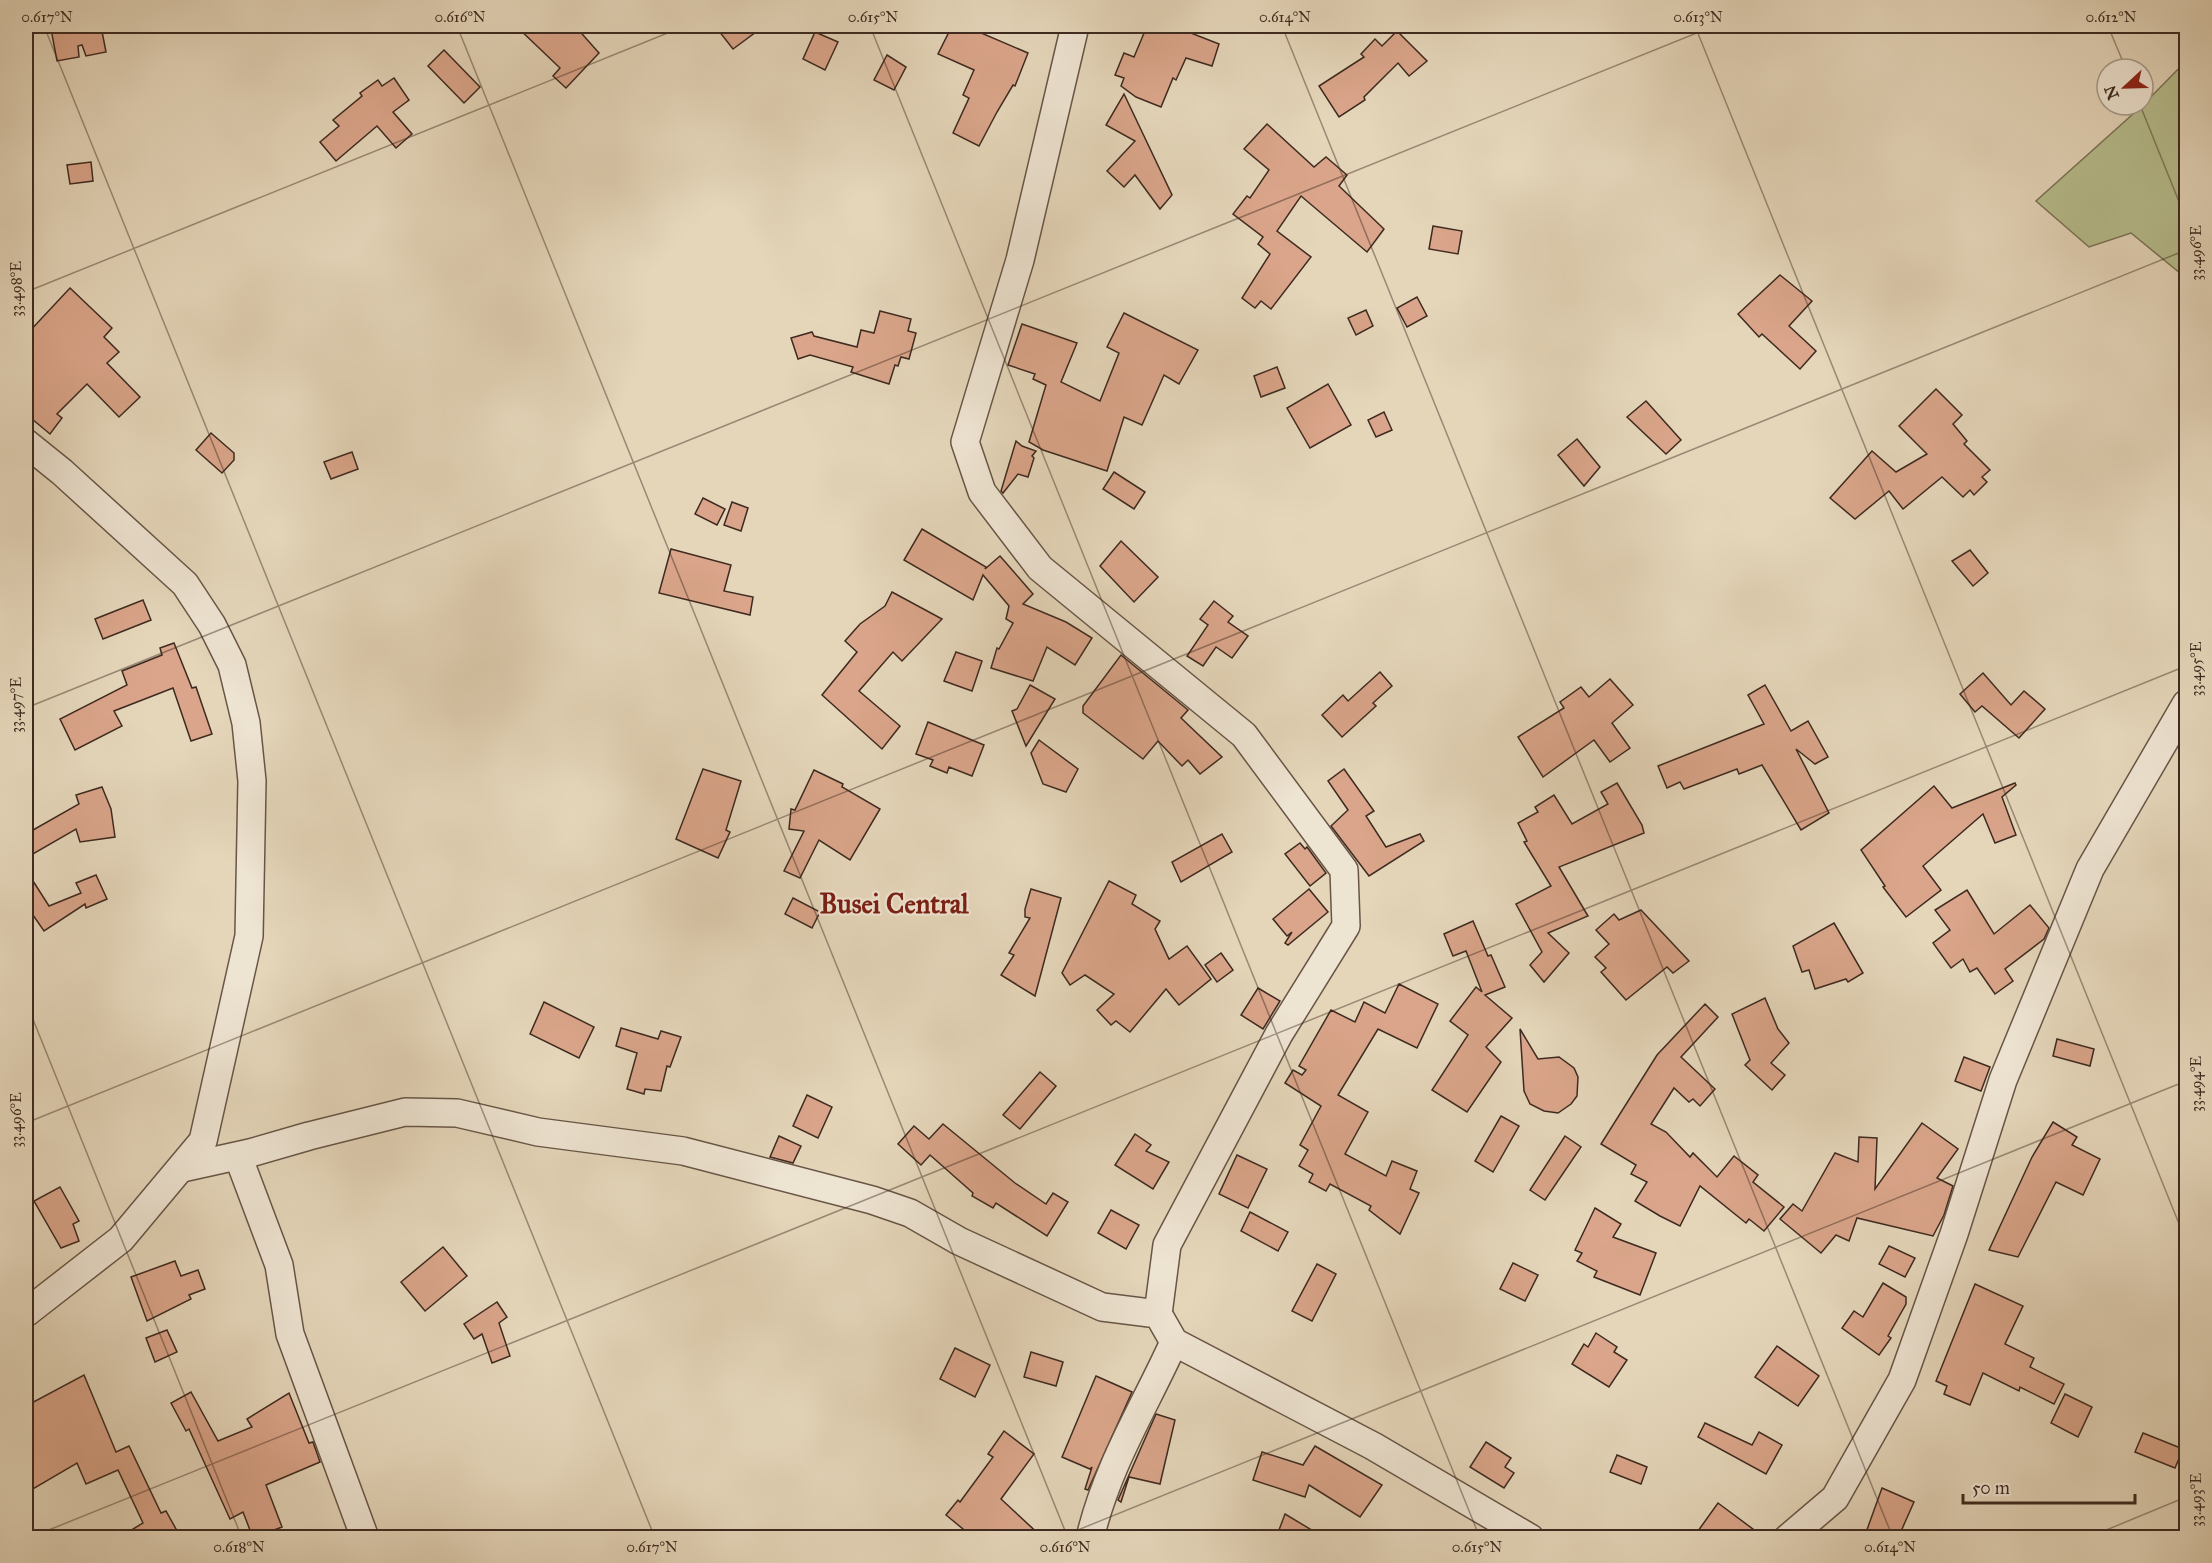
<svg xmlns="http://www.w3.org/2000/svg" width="2212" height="1563" font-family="'IM FELL Great Primer',serif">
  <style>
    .green { fill: #b7bd8d; stroke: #7a7456; stroke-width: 1.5 }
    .building { fill: #daa58a; stroke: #3e2a20; stroke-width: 1.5 }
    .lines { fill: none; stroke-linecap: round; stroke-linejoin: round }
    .street-casing { stroke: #685546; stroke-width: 30 }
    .street { stroke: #eee4d2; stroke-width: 27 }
    .ticks { fill: none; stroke: #3e2a20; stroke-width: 1.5; stroke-opacity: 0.45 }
    .labels { text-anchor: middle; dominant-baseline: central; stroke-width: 4.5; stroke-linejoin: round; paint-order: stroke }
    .quarter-label { font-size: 27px; font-weight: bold; fill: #7a1f14; stroke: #eee4d2 }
    .neatline { fill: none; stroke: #3e2a20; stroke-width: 2 }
    .ticks-label { font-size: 15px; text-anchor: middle; fill: #3e2a20 }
  </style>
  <rect width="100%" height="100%" fill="#e5d6ba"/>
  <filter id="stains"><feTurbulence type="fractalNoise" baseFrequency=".00333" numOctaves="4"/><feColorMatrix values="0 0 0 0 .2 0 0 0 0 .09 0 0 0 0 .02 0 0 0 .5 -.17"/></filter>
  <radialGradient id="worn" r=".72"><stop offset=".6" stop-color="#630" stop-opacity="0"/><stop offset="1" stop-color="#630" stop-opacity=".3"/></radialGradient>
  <!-- green -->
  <path class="green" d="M2186,61V278L2131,233L2089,247L2036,201L2143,105Z"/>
  <!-- building -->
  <g class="building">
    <path d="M67,26H101L106,52L86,56L82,45L78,46L79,57L57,61L51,29Z"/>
    <path d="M516,26H575L599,53L566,88L553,76L560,68Z"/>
    <path d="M715,26H764L733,49Z"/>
    <path d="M952,26H965L1028,53L1015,86L1013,85L997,112L979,146L953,133L969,98L963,95L974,70L938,54Z"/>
    <path d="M1147,26H1173L1219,44L1212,66L1186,58L1176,80L1173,78L1161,107L1136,97L1121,86L1124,78L1115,75L1124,53L1134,57Z"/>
    <path d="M1397,31L1427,61L1409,76L1398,63L1364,97L1365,100L1339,117L1319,86L1364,57L1361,54L1375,39L1382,46Z"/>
    <path d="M815,32L838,42L825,70L803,59Z"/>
    <path d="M444,50L480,87L464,103L428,66Z"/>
    <path d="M887,55L906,67L894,90L874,80Z"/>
    <path d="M394,78L409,100L393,112L412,134L396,148L377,126L336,161L320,142L339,126L333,120L362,96L360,93L378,80L382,86Z"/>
    <path d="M1124,94L1172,195L1160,209L1135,175L1124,187L1107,171L1135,141L1106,125Z"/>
    <path d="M1267,124L1314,167L1326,157L1347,175L1339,186L1384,229L1367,252L1301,196L1277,231L1311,257L1271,309L1261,301L1255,308L1242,298L1270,254L1258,244L1263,237L1233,214L1247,196L1250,198L1269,170L1244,149Z"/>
    <path d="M91,162L93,181L70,184L67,165Z"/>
    <path d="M1433,226L1462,231L1458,254L1429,249Z"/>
    <path d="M1780,275L1812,301L1789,326L1816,351L1800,369L1762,334L1759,337L1738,314Z"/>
    <path d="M70,288L112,328L104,337L119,352L107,363L140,397L119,417L87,384L57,414L62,418L50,434L26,414V335Z"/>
    <path d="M1417,297L1427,316L1407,327L1397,308Z"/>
    <path d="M1366,310L1373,326L1356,335L1348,318Z"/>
    <path d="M880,311L911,319L908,331L916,333L909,359L901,357L898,366L895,365L889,384L851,372L853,367L810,355L798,359L791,338L812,332L814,336L857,347L861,330L874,333Z"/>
    <path d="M1124,313L1198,350L1179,384L1164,375L1142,425L1124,417L1107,471L1043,450L1029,442L1046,385L1033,379L1035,374L1008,365L1022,324L1077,343L1061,382L1100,401L1119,353L1107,347Z"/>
    <path d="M1277,367L1285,388L1261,397L1254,376Z"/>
    <path d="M1328,384L1351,425L1310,448L1287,408Z"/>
    <path d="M1936,389L1962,415L1953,424L1967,441L1964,444L1990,470L1982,477L1987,482L1974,495L1970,490L1963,497L1942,477L1903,509L1889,491L1855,519L1830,498L1872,451L1896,472L1927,454L1899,426Z"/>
    <path d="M1646,401L1681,440L1666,454L1627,417Z"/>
    <path d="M1384,412L1392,430L1376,437L1368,420Z"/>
    <path d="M211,433L234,453V460L222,473L196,450Z"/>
    <path d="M1577,439L1600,467L1584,486L1558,455Z"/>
    <path d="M1016,441L1022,446L1036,451L1032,456L1034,458L1028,477L1018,474L1003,493L1001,491Z"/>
    <path d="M352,452L358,469L331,479L324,462Z"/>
    <path d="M1114,472L1145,492L1134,509L1103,489Z"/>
    <path d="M703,498L725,509L717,525L695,514Z"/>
    <path d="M732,502L748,508L741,531L724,525Z"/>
    <path d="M922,529L986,567L985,569L1000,556L1033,594L1023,604L1066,622L1092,638L1075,665L1047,647L1033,681L991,668L997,648L999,649L1013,623L1006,619L1009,606L983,575L973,600L904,560Z"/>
    <path d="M1121,541L1158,577L1134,602L1100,566Z"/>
    <path d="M671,549L731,565L724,591L753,597L750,615L659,593Z"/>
    <path d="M1970,550L1988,573L1973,586L1952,561Z"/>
    <path d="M892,592L942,619L902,661L893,652L859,691L900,726L882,749L822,695L857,652L845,641L860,624L885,606Z"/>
    <path d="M143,600L151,620L103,639L95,619Z"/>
    <path d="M1214,601L1233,616L1228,622L1248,636L1232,658L1216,647L1203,666L1187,656L1208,625L1200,619Z"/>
    <path d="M174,643L192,688L196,687L212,734L191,741L173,688L114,711L122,726L75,750L60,719L127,685L122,671L162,655L160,648Z"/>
    <path d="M956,652L982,661L972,691L944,681Z"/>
    <path d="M1121,655L1188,710L1181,718L1222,757L1200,774L1188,760L1182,766L1158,741L1143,759L1083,713V706Z"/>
    <path d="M1380,672L1392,686L1373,703L1376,706L1342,737L1322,715L1343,695L1348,701Z"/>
    <path d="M1983,673L2011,705L2024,691L2045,709L2019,738L1982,706L1975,712L1960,694Z"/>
    <path d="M1610,679L1633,705L1612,723L1630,748L1610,762L1594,740L1543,777L1518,737L1564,708L1560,702L1581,687L1589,697Z"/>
    <path d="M1030,685L1055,699L1026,746L1012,711L1017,709Z"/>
    <path d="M1765,685L1791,731L1808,721L1828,757L1815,764L1796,749L1829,813L1801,830L1762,765L1739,774L1737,769L1684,789L1680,782L1667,788L1658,766L1764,724L1748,695Z"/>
    <path d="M928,722L984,745L972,776L949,767L947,773L930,766L933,760L916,754Z"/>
    <path d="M1039,740L1078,769L1066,792L1043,784L1031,753Z"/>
    <path d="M703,769L741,781L726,830L730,832L718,858L676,839Z"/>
    <path d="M1344,769L1374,811L1366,816L1386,847L1420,834L1424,841L1369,876L1331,826L1348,810L1328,781Z"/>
    <path d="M814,770L843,784L842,787L880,809L850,860L819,840L800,878L784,871L804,831L789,829L791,809L795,810Z"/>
    <path d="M1617,783L1642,825L1644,833L1559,867L1588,916L1548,933L1569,953L1544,982L1530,965L1542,952L1516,904L1551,886L1524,842L1527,841L1518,823L1538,812L1535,807L1554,795L1572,824L1608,804L1601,792Z"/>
    <path d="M2015,783L2016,785L2002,797L2016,835L1995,843L1983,814L1923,866L1941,890L1906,917L1883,887L1885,886L1861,850L1934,786L1952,808Z"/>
    <path d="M102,787L111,809L115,837L80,842L76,829L26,858V834L79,804L76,795Z"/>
    <path d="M1222,834L1232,852L1181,882L1172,862Z"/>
    <path d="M1300,843L1305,849L1307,847L1326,873L1310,886L1285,854Z"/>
    <path d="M26,870L49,906L81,893L76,883L96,875L107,899L86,908L85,904L44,931L26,905Z"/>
    <path d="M1109,881L1136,895L1132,904L1160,921L1155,929L1169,959L1187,946L1211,979L1179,1005L1166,989L1130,1032L1116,1021L1111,1025L1097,1010L1114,994L1085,975L1070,985L1062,973Z"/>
    <path d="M1031,889L1061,898L1035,996L1001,975L1014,955L1009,953L1030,918L1025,917V909Z"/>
    <path d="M1309,889L1328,912L1288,945L1285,943L1292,932L1287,936L1273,919Z"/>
    <path d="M1967,890L1994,934L2030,905L2049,928L2044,939L2005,969L2013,981L1995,994L1977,968L1970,972L1963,959L1951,968L1933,943L1950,930L1935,910Z"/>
    <path d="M793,898L820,912L812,928L785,914Z"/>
    <path d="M1641,910L1689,961L1673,973L1667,967L1626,1000L1601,972L1606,968L1595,957L1609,944L1596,930L1614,914L1619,920Z"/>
    <path d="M1473,921L1488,956L1491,955L1505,987L1485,995L1512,1018L1486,1047L1501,1062L1467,1112L1432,1090L1468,1035L1450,1021L1476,987L1482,992L1466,951L1453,956L1444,934Z"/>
    <path d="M1834,923L1863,973L1848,982L1846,979L1815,989L1809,970L1802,972L1793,946Z"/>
    <path d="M1221,953L1233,970L1217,982L1205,965Z"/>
    <path d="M1399,984L1438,1004L1417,1048L1378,1029L1338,1095L1368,1112L1345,1154L1386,1176L1392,1161L1417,1171L1410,1189L1419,1193L1400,1234L1369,1210L1371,1206L1330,1184L1326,1191L1309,1182L1313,1174L1299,1166L1308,1150L1300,1145L1321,1106L1285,1083L1293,1070L1302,1075L1306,1070L1299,1066L1331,1010L1355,1022L1364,1002L1385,1013Z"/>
    <path d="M1258,988L1280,1001L1263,1029L1241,1015Z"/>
    <path d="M1765,998L1778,1029L1789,1043L1771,1063L1785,1075L1772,1090L1745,1065L1750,1060L1732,1014Z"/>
    <path d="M544,1002L594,1027L579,1058L530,1034Z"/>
    <path d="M1705,1004L1718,1017L1681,1057L1715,1089L1700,1106L1693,1099L1689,1102L1674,1088L1651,1124L1666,1132L1690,1157L1693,1153L1717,1177L1734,1156L1758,1175L1753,1182L1784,1207L1764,1231L1749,1219L1746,1223L1700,1186L1680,1226L1660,1216L1635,1201L1647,1182L1631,1174L1636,1165L1601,1144L1657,1055Z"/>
    <path d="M621,1028L658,1039L661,1031L681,1037L670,1067L667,1066L661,1091L645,1089L644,1094L627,1089L637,1053L616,1046Z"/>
    <path d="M1520,1029L1538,1059L1559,1057L1574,1068L1578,1077L1577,1096L1571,1104L1558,1113L1544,1111L1530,1104L1524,1091Z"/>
    <path d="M2057,1039L2094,1049L2090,1066L2053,1056Z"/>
    <path d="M1964,1057L1990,1067L1981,1091L1955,1081Z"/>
    <path d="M1040,1072L1056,1086L1020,1129L1003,1115Z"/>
    <path d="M807,1095L832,1107L818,1138L793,1126Z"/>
    <path d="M1501,1116L1519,1126L1493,1172L1475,1161Z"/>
    <path d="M2053,1122L2077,1137L2072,1145L2100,1159L2083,1195L2056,1182L2018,1257L1989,1250L2032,1157Z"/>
    <path d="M1922,1123L1958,1149L1937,1178L1953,1186L1944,1215L1933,1236L1857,1218L1849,1241L1836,1235L1821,1253L1780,1219L1793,1204L1802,1211L1835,1153L1858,1162L1859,1137L1877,1138L1875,1189Z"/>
    <path d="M943,1124L1015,1183L1046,1204L1053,1193L1068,1202L1047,1236L996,1203L993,1208L972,1196L973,1193L930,1155L921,1165L898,1144L914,1126L929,1139Z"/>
    <path d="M1135,1134L1151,1145L1146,1151L1169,1162L1153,1189L1115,1165Z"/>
    <path d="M779,1136L801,1146L793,1163L770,1157Z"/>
    <path d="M1565,1136L1581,1147L1545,1200L1530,1190Z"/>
    <path d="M1237,1155L1267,1169L1248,1208L1219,1194Z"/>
    <path d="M60,1187L79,1221L73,1224L79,1241L61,1248L34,1201Z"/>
    <path d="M1595,1208L1621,1224L1613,1237L1656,1253L1640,1295L1594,1277L1597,1271L1577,1261L1582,1253L1575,1250Z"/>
    <path d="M1111,1210L1139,1225L1126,1249L1098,1233Z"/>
    <path d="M1250,1212L1288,1232L1278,1251L1241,1231Z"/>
    <path d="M1889,1246L1915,1258L1905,1277L1879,1264Z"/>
    <path d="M443,1247L467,1276L425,1311L401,1282Z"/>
    <path d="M175,1261L181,1276L198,1270L205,1289L189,1295L191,1299L147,1321L131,1277Z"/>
    <path d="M1513,1263L1538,1275L1525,1301L1500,1289Z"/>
    <path d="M1317,1264L1336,1274L1312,1321L1292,1311Z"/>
    <path d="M1883,1283L1906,1297V1304L1888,1336L1891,1338L1879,1355L1842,1328L1854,1311L1863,1317Z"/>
    <path d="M1975,1284L2023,1306L2005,1344L2034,1358L2030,1367L2064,1384L2054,1404L2020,1387L2019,1391L1983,1373L1970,1405L1944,1394L1947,1386L1936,1381Z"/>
    <path d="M497,1302L507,1317L499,1323L510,1356L492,1363L482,1334L474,1339L464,1324Z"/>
    <path d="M167,1330L177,1352L155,1362L146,1338Z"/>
    <path d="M1596,1333L1617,1347L1614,1352L1627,1360L1609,1387L1572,1364L1584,1344L1588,1347Z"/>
    <path d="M1777,1346L1819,1376L1798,1406L1755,1377Z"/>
    <path d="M955,1348L990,1365L975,1397L940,1379Z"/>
    <path d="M1031,1352L1063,1362L1056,1386L1024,1377Z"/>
    <path d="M84,1375L116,1452L129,1446L161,1513L166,1511L181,1538H118L143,1523L118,1470L86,1484L77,1463L26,1493V1406Z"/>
    <path d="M1096,1376L1132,1392L1088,1490L1085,1489L1092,1467L1090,1469L1062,1457Z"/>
    <path d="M191,1392L218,1441L252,1427L247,1419L289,1393L309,1443L313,1442L320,1462L266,1485L282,1527L253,1538L243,1512L230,1519L189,1429L186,1431L171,1403Z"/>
    <path d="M2065,1394L2092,1407L2078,1437L2051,1423Z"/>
    <path d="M1156,1414L1175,1420L1160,1484L1129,1477L1121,1502L1118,1500Z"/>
    <path d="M1705,1423L1752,1445L1759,1432L1782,1445L1766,1474L1698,1437Z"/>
    <path d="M1004,1431L1034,1454L1001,1499L1043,1538H974L946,1515L958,1500L960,1502L993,1457L988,1454Z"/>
    <path d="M2143,1433L2183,1449L2175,1468L2135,1452Z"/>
    <path d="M1486,1442L1511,1458L1505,1467L1514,1473L1504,1488L1470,1467Z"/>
    <path d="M1315,1446L1382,1485L1360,1517L1309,1485L1305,1497L1253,1480L1262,1452L1303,1465Z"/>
    <path d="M1617,1455L1647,1467L1641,1484L1610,1472Z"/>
    <path d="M1882,1488L1914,1502L1898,1538H1864Z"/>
    <path d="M1718,1503L1765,1538H1693Z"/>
    <path d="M1285,1514L1325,1538H1276Z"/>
  </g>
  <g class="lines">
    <!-- street casing -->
    <g class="street-casing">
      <g id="street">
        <path d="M1075,26L1020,260L965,442L982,492L1040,568L1244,735L1344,870L1346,926L1279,1034L1167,1245L1158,1314"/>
        <path d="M26,443L62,472L185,584L212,625L232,665L246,723L252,781L249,936L203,1141L121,1239L26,1313"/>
        <path d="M238,1156L279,1265L290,1334L365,1538"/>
        <path d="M182,1168L250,1153L309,1136L405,1112L457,1113L538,1132L683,1151L872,1200L910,1213L959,1241L1102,1307L1158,1314L1174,1342L1373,1446L1530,1538"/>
        <path d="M1090,1538C1107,1466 1144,1408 1174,1342"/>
        <path d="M1788,1538L1835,1498L1902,1380L1954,1234L2003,1080L2090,869L2186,704"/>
      </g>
    </g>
    <!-- street -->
    <use href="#street" class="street"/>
  </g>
  <!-- ticks -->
  <path class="ticks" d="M44,26L655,1538M457,26L1068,1538M870,26L1480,1538M1282,26L1893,1538M1695,26L2186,1241M2108,26L2126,69M2140,105L2186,219M26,292L685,26M26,708L1714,26M26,1002L242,1538M26,1123L2186,250M29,1538L2186,666M1058,1538L2186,1081M2087,1538L2186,1497"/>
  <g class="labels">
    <!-- quarter labels -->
    <g class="quarter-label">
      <text x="894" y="903">Busei Central</text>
    </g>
  </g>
  <!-- margin -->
  <rect width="2212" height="1563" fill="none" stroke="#e5d6ba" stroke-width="66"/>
  <!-- north arrow -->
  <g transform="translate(2125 87) rotate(248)"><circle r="28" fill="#eee4d2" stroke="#a89a8b" stroke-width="1.5"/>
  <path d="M0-4.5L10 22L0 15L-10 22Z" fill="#8f2418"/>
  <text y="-9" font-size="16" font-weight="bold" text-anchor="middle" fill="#3e2a20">N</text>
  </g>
  <!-- scale -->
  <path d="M1963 1494v9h172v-9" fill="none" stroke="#3e2a20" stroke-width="3"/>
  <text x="1972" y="1494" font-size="18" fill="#3e2a20" stroke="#eee4d2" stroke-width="4.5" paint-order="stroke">50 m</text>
  <rect x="33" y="33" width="2146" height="1497" class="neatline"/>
  <g class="ticks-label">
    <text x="47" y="22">0.617°N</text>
    <text x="460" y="22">0.616°N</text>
    <text x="873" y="22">0.615°N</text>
    <text x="1285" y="22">0.614°N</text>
    <text x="1698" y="22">0.613°N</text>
    <text x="2111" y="22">0.612°N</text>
    <text transform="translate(2196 253) rotate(-90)" y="5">33.496°E</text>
    <text transform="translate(16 289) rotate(-90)" y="5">33.498°E</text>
    <text transform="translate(2196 669) rotate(-90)" y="5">33.495°E</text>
    <text transform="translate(16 705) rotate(-90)" y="5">33.497°E</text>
    <text transform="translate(2196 1084) rotate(-90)" y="5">33.494°E</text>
    <text transform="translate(16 1120) rotate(-90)" y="5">33.496°E</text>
    <text transform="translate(2196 1500) rotate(-90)" y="5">33.493°E</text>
    <text x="239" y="1552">0.618°N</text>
    <text x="652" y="1552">0.617°N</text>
    <text x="1065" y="1552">0.616°N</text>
    <text x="1477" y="1552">0.615°N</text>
    <text x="1890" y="1552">0.614°N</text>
  </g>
  <rect width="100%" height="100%" filter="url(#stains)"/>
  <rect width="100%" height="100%" fill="url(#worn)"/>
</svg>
